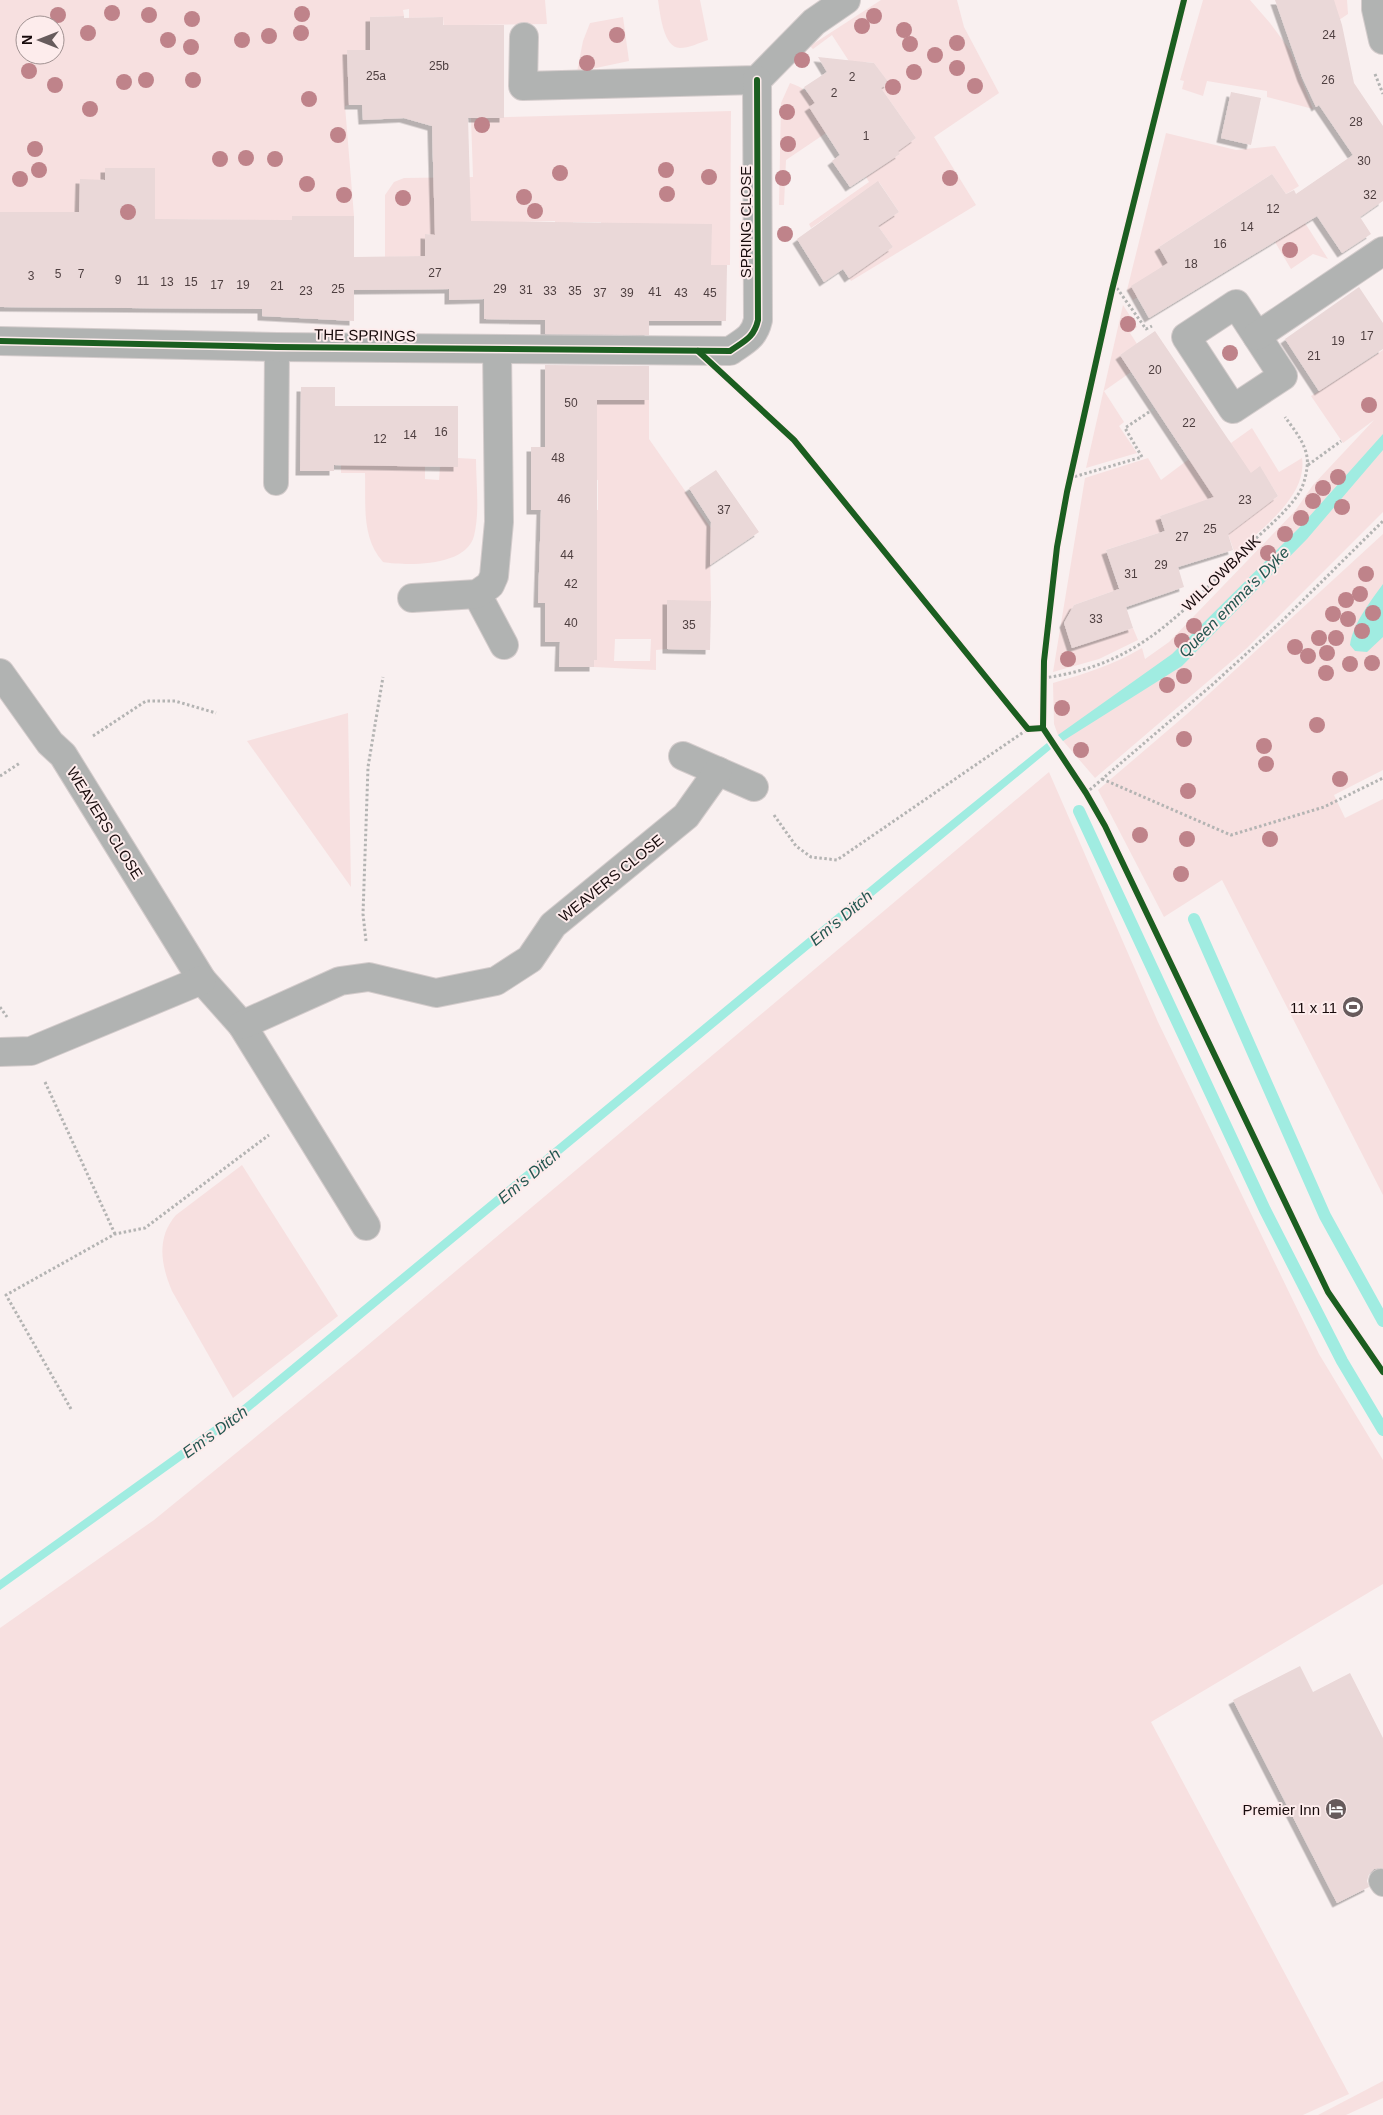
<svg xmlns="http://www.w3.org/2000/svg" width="1383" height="2115" font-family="Helvetica,sans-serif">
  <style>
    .green { fill: #f7e0e0; fill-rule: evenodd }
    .water { fill: #a0ece1 }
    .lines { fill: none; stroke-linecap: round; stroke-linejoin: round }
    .stream { stroke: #a0ece1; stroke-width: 12 }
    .building { fill: #ead8d8; filter: url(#shadow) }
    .service-casing { stroke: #d4cccc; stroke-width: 26 }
    .minor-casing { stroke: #d4cccc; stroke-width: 30 }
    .path { stroke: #b4b4b3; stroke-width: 3; stroke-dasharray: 2.5 2.5; stroke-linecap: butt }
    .service { stroke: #b1b3b2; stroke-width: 24 }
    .minor { stroke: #b1b3b2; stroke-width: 28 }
    .cycleway-casing { stroke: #fdecec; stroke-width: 9 }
    .cycleway { stroke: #1b5e20; stroke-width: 6 }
    .tree { fill: #bf838a }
    .labels { text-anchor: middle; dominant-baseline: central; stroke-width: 4; stroke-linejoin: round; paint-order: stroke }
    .number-label { font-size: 12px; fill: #4e3f40 }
    .street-label { font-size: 15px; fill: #180b0c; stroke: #fdecec }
    .poi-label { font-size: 15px; fill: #180b0c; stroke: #fdecec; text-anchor: end }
    .water-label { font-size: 16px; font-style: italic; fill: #255650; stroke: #fdecec }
  </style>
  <defs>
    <filter id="shadow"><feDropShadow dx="-4.5" dy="4.5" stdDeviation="0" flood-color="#0004"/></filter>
  </defs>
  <rect width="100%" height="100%" fill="#f9f0f0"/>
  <!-- green -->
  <g class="green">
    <path d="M0,0H545L547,24L472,25L465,29L444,30L443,17L409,18V9L403,10L404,16L370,17V50H347L349,105L345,106L354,216H334L333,259L315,216H292V263L262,225V309H256V220L155,219L77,212V248L12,247V212H0ZM25,25H55V55H25Z"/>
    <path d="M658,0H700L708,40C699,43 689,48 680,48C663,48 660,12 658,0Z"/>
    <path d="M881,0H957L964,27L999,93L934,137L976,205L851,281L849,278L893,247L878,226L899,212L879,182L811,228L809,224L869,182L866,177L900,154L898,151L916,138L881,88L888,82L874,63L866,62L856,72L832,35L813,49L810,46Z"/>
    <path d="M1203,0H1250L1270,23L1290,50L1313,109L1267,97V91L1207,81L1203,96L1182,89L1184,81L1180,80Z"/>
    <path d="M1327,0H1347L1348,14L1339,20Z"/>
    <path d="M623,17L629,61L577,72L583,41L590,23Z"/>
    <path d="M790,83C816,91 818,110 826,133L786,160L784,205H779L781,103Z"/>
    <path d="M731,111L730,265L602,266L601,222H573V262H556L555,221L522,222L473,240L425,234V256L385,257V195L394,182L404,178L473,177L471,118Z"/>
    <path d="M1166,133L1236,150L1275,146L1299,186L1286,194L1272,174L1159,247L1175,274L1133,300L1127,290Z"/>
    <path d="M1305,223L1328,259L1313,254L1291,269L1275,242Z"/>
    <path d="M1123,305L1137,327L1130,333L1137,344L1120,355L1131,372L1104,391L1124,422L1119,426L1137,453L1086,468Z"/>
    <path d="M1383,350V512L1247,648L1095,778L1058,735L1054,724L1053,683C1084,674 1113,665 1142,648L1145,659L1169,642L1295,511L1313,485L1374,420L1343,443L1311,396Z"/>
    <path d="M545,374H649V439L729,554H710L711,601H668L667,649L656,650V670L594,667L596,510H598V480L585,479L597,380H545ZM615,639H651L650,661H614Z"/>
    <path d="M1252,428L1279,472L1302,458C1308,497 1259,530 1235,554L1228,534L1278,496L1260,467L1217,499L1216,497L1160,516L1165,531L1106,550L1119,589L1074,605L1064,623L1072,648L1133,628L1138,640L1099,659L1053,672L1085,478L1148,458L1161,480L1189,459H1202L1229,440L1231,443Z"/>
    <path d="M341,456L425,465V479L439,480L440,467L458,458L476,459C476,483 480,512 474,536C466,567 407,566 383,562C361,537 366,505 365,473H341Z"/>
    <path d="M1383,534V770L1334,795L1345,818L1383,799V1195L1222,880L1164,917L1098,790L1187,714Z"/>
    <path d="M348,713L351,887L247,741Z"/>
    <path d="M1049,772L1158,1022L1319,1354L1383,1460V1584L1151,1722L1349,2094L1303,2115H0V1628L154,1520L356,1355Z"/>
    <path d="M242,1165L338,1316L233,1398L172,1291C161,1265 156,1238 176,1215Z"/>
    <path d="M1383,2081V2098L1346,2115H1318Z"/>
  </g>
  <!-- water -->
  <g class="water">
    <path d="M1383,434V450L1307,539L1182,666L1063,741L1058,735L1172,654L1299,528Z"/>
    <path d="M1383,584V637L1367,652L1355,651L1350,645C1353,623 1371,601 1383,584Z"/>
    <path d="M1047,743L1051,749L246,1414L0,1590V1580L242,1406L895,866Z"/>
  </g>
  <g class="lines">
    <!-- stream -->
    <g class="stream">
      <path d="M1079,811L1265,1210L1342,1361L1383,1430"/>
      <path d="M1194,919L1325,1216L1383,1321"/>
    </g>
  </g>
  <!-- building -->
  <g class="building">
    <path d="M1275,0H1334L1342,25L1354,83L1383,126V201L1360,217L1371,234L1342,253L1317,216L1149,318L1131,286L1168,263L1159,247L1272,174L1286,194L1294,190L1296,194L1353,155L1319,105L1316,107L1302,77Z"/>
    <path d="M404,16V18L443,17V25H504V118H468L471,221L712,224L711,265H727L726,321H649V335L545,334V320L484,319V299L449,300V289L354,290V321L262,316V309L0,307V212H79L80,179L105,180V168H155V219L292,220V216H354V257L425,256V234L435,235L432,126L404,118L363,120L362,105H349L347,50H370V17Z"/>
    <path d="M818,57L874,63L889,83L881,88L916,138L898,151L900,154L850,187L832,161L840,155L809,107L815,103L804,87L827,72Z"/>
    <path d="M1231,92L1261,98L1251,145L1221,138Z"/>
    <path d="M878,181L899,212L878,226L893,247L849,278L843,269L824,282L797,239Z"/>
    <path d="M1359,287L1383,323V349L1319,391L1285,339Z"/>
    <path d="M1155,331L1251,473L1260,466L1278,496L1228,534L1233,550L1178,567L1184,587L1126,607L1133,628L1072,648L1064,623L1074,605L1119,589L1120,591L1106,550L1165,531L1160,516L1214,497L1120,355Z"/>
    <path d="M545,365L649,366V400H597V660H594V667H559L560,642H545V603H538L541,510H531V447H545Z"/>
    <path d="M301,387H335V406H458V467L334,465V471H300Z"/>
    <path d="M716,470L759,532L710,565L711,522L689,488Z"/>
    <path d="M667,600L711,601L710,650L667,649Z"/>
    <path d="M1300,1666L1313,1692L1350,1673L1383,1738V1868L1374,1869L1369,1874L1367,1881L1369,1887L1337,1903L1233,1700Z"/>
  </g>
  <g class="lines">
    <!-- service casing -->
    <g class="service-casing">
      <g id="service">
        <path d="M276,483L277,347"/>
        <path d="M1381,1881L1383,1884"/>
      </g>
    </g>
    <!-- minor casing -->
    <g class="minor-casing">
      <g id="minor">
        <path d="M1376,0V9L1383,40"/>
        <path d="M524,37L523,86L757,80L814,22L846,0"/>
        <path d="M1236,304L1283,376L1233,409L1186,337Z"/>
        <path d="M1257,336L1383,251"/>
        <path d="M0,341L277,347L730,351C744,341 754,338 758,320L757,80"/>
        <path d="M477,594L504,645"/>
        <path d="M412,598L477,594L490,585L494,576L499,522L497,349"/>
        <path d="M0,673L50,743L63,755L202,980L242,1025L366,1226"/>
        <path d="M683,756L754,787"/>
        <path d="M242,1025L340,981L369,977L436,993L496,981L530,959L553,925L686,816L718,771"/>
        <path d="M0,1052L31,1051L202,980"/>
      </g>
    </g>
    <!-- path -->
    <g class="path">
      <path d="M1375,74L1383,94"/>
      <path d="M1114,284L1146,329L1152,326"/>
      <path d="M1308,465L1341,441"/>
      <path d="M1070,478L1142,457L1125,428L1155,408"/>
      <path d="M1044,678C1073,674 1104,665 1130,650C1176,624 1215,579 1252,542C1268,527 1285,513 1297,496C1303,488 1306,477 1307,467C1310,448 1295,431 1285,417"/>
      <path d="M93,736L146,701H175L216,713"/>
      <path d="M0,776L20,763"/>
      <path d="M1102,779L1231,835L1324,807L1383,778"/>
      <path d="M1086,793L1212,685L1280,623L1383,521"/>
      <path d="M774,815L796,846L811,857L837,860L1028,729"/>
      <path d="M366,941L363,914L368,767L383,677"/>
      <path d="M0,1007L7,1017"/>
      <path d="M45,1082L115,1234"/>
      <path d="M71,1409L6,1295L115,1234L145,1228L269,1135"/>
    </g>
    <!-- service -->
    <use href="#service" class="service"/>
    <!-- minor -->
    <use href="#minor" class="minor"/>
    <!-- cycleway casing -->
    <g class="cycleway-casing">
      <g id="cycleway">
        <path d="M1184,0L1112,290L1067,492L1057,547L1044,661L1043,728L1086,793L1105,826L1328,1292L1383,1372"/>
        <path d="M0,341L277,347L730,351C744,341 754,338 758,320L757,80"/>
        <path d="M698,351L794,440L1028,729L1043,728"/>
      </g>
    </g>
    <!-- cycleway -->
    <use href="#cycleway" class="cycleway"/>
  </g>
  <!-- trees -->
  <g class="tree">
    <circle cx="112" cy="13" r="8"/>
    <circle cx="302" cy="14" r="8"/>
    <circle cx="58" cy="15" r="8"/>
    <circle cx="149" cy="15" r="8"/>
    <circle cx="874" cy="16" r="8"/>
    <circle cx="192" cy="19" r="8"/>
    <circle cx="862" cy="26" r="8"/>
    <circle cx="904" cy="30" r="8"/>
    <circle cx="88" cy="33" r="8"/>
    <circle cx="301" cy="33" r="8"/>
    <circle cx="617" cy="35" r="8"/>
    <circle cx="269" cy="36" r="8"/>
    <circle cx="168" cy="40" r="8"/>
    <circle cx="242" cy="40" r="8"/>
    <circle cx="957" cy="43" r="8"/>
    <circle cx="910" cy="44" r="8"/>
    <circle cx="191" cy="47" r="8"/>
    <circle cx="935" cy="55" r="8"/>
    <circle cx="802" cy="60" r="8"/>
    <circle cx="587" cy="63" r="8"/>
    <circle cx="957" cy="68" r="8"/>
    <circle cx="29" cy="71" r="8"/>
    <circle cx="914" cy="72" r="8"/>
    <circle cx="146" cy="80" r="8"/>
    <circle cx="193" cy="80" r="8"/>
    <circle cx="124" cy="82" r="8"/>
    <circle cx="55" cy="85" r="8"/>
    <circle cx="975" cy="86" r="8"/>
    <circle cx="893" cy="87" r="8"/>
    <circle cx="309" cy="99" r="8"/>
    <circle cx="90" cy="109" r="8"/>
    <circle cx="787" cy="112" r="8"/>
    <circle cx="482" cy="125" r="8"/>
    <circle cx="338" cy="135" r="8"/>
    <circle cx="788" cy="144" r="8"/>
    <circle cx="35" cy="149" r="8"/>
    <circle cx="246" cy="158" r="8"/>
    <circle cx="220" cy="159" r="8"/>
    <circle cx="275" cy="159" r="8"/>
    <circle cx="39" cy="170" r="8"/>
    <circle cx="666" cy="170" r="8"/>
    <circle cx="560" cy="173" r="8"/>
    <circle cx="709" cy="177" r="8"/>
    <circle cx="783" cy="178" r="8"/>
    <circle cx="950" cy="178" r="8"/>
    <circle cx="20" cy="179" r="8"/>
    <circle cx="307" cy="184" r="8"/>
    <circle cx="667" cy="194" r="8"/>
    <circle cx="344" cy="195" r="8"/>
    <circle cx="524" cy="197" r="8"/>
    <circle cx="403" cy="198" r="8"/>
    <circle cx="535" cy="211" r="8"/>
    <circle cx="128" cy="212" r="8"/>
    <circle cx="785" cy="234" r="8"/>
    <circle cx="1290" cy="250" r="8"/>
    <circle cx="1128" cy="324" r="8"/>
    <circle cx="1230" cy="353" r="8"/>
    <circle cx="1369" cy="405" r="8"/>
    <circle cx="1338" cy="477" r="8"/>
    <circle cx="1323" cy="488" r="8"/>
    <circle cx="1313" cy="501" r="8"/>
    <circle cx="1342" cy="507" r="8"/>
    <circle cx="1301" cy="518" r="8"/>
    <circle cx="1285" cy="534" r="8"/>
    <circle cx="1268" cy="553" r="8"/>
    <circle cx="1366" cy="574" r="8"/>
    <circle cx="1360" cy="594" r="8"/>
    <circle cx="1346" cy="600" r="8"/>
    <circle cx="1373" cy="613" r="8"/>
    <circle cx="1333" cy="614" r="8"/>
    <circle cx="1348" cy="619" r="8"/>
    <circle cx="1194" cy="626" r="8"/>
    <circle cx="1362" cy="631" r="8"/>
    <circle cx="1319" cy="638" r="8"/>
    <circle cx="1336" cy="638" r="8"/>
    <circle cx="1182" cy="641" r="8"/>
    <circle cx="1295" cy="647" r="8"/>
    <circle cx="1327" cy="653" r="8"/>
    <circle cx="1308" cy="656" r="8"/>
    <circle cx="1068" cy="659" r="8"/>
    <circle cx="1372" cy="663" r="8"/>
    <circle cx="1350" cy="664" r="8"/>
    <circle cx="1326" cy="673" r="8"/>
    <circle cx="1184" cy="676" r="8"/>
    <circle cx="1167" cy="685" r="8"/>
    <circle cx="1062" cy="708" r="8"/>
    <circle cx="1317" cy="725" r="8"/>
    <circle cx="1184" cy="739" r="8"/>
    <circle cx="1264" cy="746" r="8"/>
    <circle cx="1081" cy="750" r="8"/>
    <circle cx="1266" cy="764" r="8"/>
    <circle cx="1340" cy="779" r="8"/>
    <circle cx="1188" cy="791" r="8"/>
    <circle cx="1140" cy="835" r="8"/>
    <circle cx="1187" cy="839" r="8"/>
    <circle cx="1270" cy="839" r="8"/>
    <circle cx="1181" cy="874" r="8"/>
  </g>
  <!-- icons -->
  <defs>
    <g id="stadium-disc" transform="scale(1.125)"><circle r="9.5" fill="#675b5c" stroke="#fdecec"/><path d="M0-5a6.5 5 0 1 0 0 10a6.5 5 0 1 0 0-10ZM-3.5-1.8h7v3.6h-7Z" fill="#fff"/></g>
    <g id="hotel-disc" transform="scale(1.125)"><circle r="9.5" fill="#675b5c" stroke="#fdecec"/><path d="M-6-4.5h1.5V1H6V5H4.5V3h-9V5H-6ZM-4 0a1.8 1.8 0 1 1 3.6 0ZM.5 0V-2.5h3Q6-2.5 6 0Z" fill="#fff"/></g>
  </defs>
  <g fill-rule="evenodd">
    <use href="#stadium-disc" x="1353" y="1007"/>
    <use href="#hotel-disc" x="1336" y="1809"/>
  </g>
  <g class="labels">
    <!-- number labels -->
    <g class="number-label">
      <text x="1329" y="35">24</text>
      <text x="439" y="66">25b</text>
      <text x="376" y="76">25a</text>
      <text x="852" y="77">2</text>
      <text x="1328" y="80">26</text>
      <text x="834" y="93">2</text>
      <text x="1356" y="122">28</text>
      <text x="866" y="136">1</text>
      <text x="1364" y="161">30</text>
      <text x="1370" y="195">32</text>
      <text x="1273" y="209">12</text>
      <text x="1247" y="227">14</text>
      <text x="1220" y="244">16</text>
      <text x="1191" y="264">18</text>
      <text x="435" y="273">27</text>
      <text x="58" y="274">5</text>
      <text x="81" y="274">7</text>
      <text x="31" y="276">3</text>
      <text x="118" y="280">9</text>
      <text x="143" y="281">11</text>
      <text x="167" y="282">13</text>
      <text x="191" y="282">15</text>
      <text x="217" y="285">17</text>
      <text x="243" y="285">19</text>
      <text x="277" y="286">21</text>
      <text x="338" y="289">25</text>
      <text x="500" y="289">29</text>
      <text x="526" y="290">31</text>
      <text x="306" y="291">23</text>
      <text x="550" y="291">33</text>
      <text x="575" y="291">35</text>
      <text x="655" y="292">41</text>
      <text x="600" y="293">37</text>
      <text x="627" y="293">39</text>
      <text x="681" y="293">43</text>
      <text x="710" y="293">45</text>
      <text x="1367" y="336">17</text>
      <text x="1338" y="341">19</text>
      <text x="1314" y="356">21</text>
      <text x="1155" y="370">20</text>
      <text x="571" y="403">50</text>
      <text x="1189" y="423">22</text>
      <text x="441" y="432">16</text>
      <text x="410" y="435">14</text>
      <text x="380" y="439">12</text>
      <text x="558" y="458">48</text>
      <text x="564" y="499">46</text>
      <text x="1245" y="500">23</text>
      <text x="724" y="510">37</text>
      <text x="1210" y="529">25</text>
      <text x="1182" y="537">27</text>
      <text x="567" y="555">44</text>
      <text x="1161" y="565">29</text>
      <text x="1131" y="574">31</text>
      <text x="571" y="584">42</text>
      <text x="1096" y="619">33</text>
      <text x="571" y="623">40</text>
      <text x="689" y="625">35</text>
    </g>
    <!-- street labels -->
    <g class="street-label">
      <text transform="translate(745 222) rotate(-90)">SPRING CLOSE</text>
      <text transform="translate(365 335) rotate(1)">THE SPRINGS</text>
      <text transform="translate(1221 573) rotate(-44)">WILLOWBANK</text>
      <text transform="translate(105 823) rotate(58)">WEAVERS CLOSE</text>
      <text transform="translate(611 878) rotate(-39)">WEAVERS CLOSE</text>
    </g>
    <!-- poi labels -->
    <g class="poi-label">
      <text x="1337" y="1007">11 x 11</text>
      <text x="1320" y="1809">Premier Inn</text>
    </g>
    <!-- water labels -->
    <g class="water-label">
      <text transform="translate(1234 602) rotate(-45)">Queen emma's Dyke</text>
      <text transform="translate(841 918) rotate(-40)">Em's Ditch</text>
      <text transform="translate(529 1176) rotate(-40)">Em's Ditch</text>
      <text transform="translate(215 1432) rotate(-36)">Em's Ditch</text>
    </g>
  </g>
  <!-- north arrow -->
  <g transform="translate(40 40) rotate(270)"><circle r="24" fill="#fdecec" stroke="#a19292"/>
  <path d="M0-4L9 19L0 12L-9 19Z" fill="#675b5c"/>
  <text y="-8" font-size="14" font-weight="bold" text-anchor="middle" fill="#180b0c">N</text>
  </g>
</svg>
